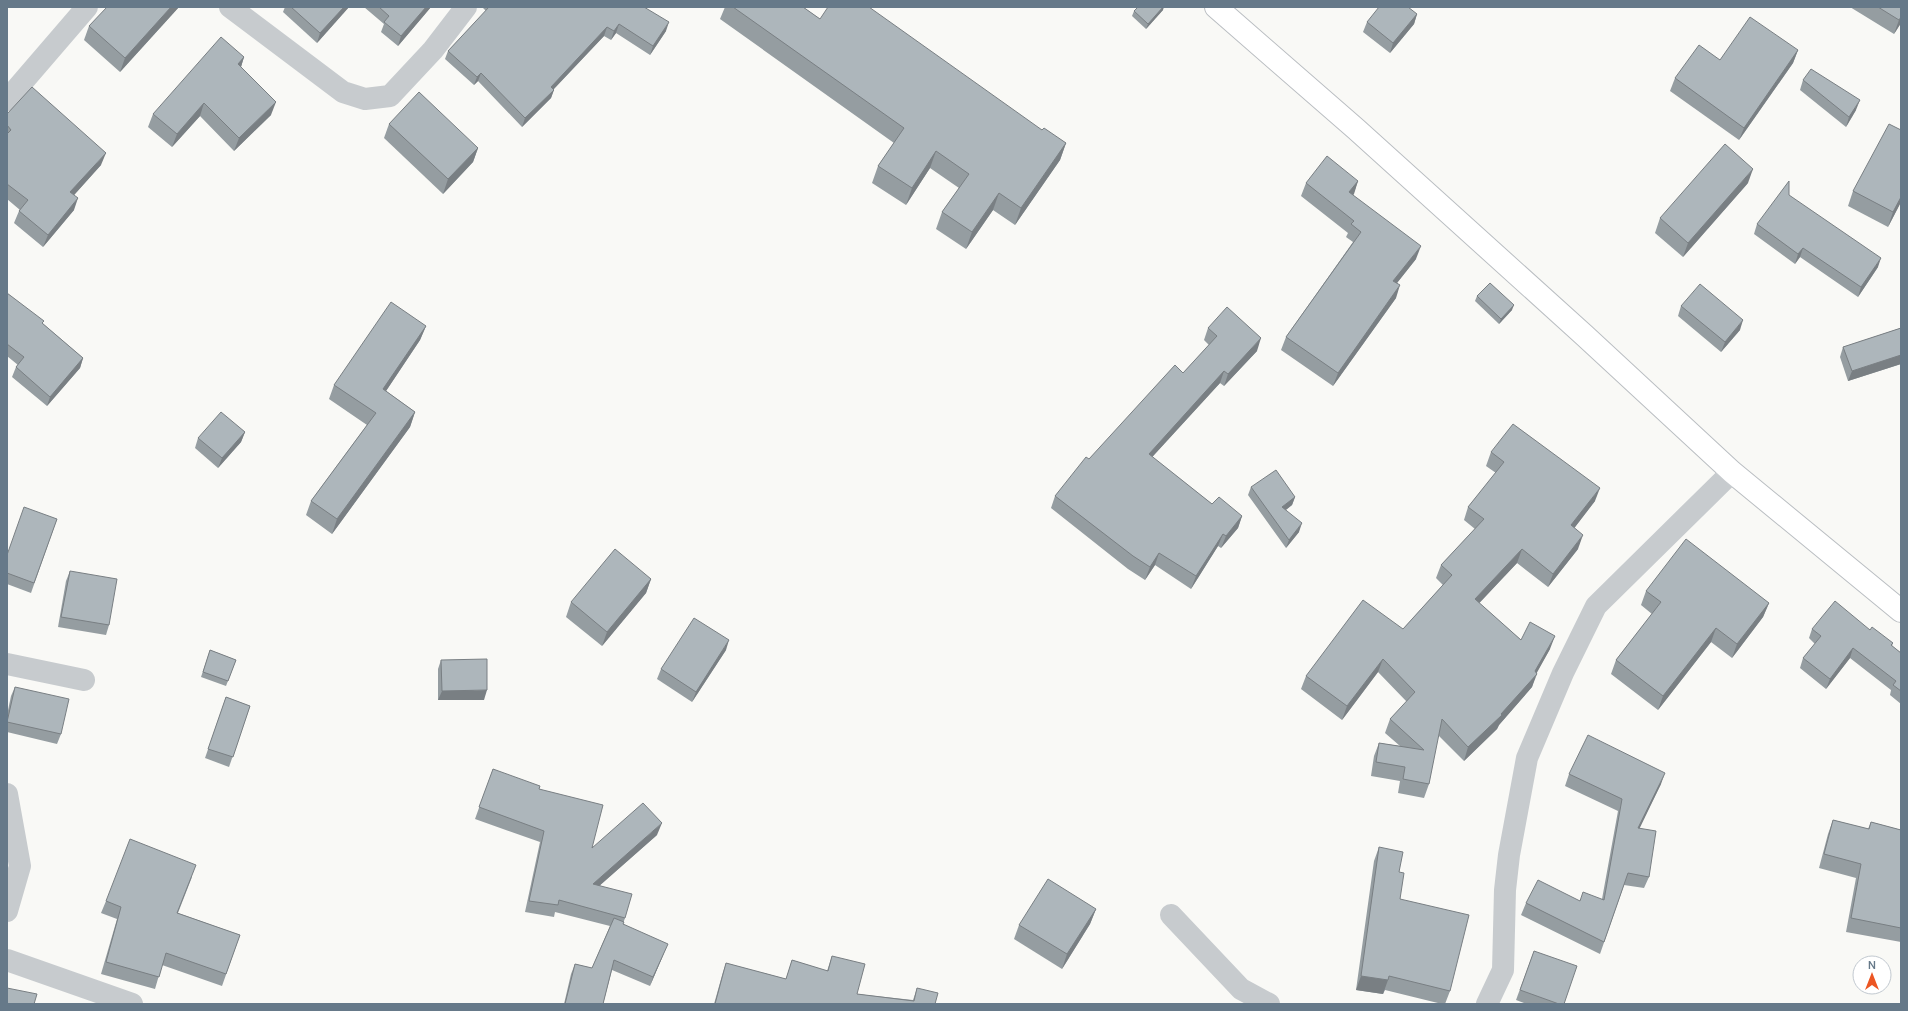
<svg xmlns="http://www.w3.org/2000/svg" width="1908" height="1011" font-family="Manrope,sans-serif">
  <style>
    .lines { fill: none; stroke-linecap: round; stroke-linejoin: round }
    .primary-casing { stroke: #babec2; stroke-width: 24 }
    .street { stroke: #c7cbce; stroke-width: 22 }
    .primary { stroke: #fff; stroke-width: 22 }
    .wall { fill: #959da1 }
    .shaded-wall { fill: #797f83 }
    .building { fill: #adb6bb; stroke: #797f83 }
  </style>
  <rect width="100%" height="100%" fill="#f9f9f6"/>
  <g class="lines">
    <!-- primary casing -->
    <g class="primary-casing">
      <path id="primary" d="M1216,7L1356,129L1584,335L1732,472L1901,611"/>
    </g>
    <!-- street -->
    <g class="street">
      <path d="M230,7L343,92L365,99L390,96L433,50L466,7"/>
      <path d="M7,100L87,7"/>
      <path d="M7,664L84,680"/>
      <path d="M7,794L20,866L7,911"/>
      <path d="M1171,915L1241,989L1269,1004"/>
      <path d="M7,960L132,1004"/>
      <path d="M1487,1004L1503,970L1505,890L1509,855L1527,758L1563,673L1596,606L1732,472"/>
    </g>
    <!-- primary -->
    <use href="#primary" class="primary"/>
  </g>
  <!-- wall -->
  <g class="wall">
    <path d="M179,7L120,72L84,40L89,26Z"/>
    <path d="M285,7H349L317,43L283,12Z"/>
    <path d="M364,7H431L398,46L381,32L384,24Z"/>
    <path d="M482,7H644L666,31L650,55L616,33L611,40L604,36L554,89L551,98L522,127L478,81L474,85L445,59L448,51L486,11Z"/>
    <path d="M725,7H803L820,19L1042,130L1066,143L1060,160L1015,225L993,210L966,249L936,229L942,212L959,188L930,168L906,205L872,183L878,166L894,143L720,19Z"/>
    <path d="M1850,7H1901V23L1894,34Z"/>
    <path d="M1163,10L1146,29L1132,16L1134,11Z"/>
    <path d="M1417,14L1414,24L1390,53L1363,32L1367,22Z"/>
    <path d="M1798,50L1793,63L1739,140L1670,91L1675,78L1720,60Z"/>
    <path d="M244,57L241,67L271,115L234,151L200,116L172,147L148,127L153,114Z"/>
    <path d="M1803,80L1856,110L1846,127L1800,90Z"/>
    <path d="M7,114L101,165L74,195V210L43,247L14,223L19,211L20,210L7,199Z"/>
    <path d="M389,124L478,148L473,162L443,194L384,138Z"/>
    <path d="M1901,130V202L1888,227L1848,206L1853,191Z"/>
    <path d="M1358,181L1353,195L1416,259L1397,283L1396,298L1333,386L1281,350L1286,337L1353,242L1346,237L1348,233L1301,196L1306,183Z"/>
    <path d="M1748,183L1683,257L1655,233L1660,218Z"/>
    <path d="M1757,224L1878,267L1858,297L1800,257L1795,264L1754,234Z"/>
    <path d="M7,293L83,358L80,368L47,406L12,377L16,367L18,365L7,356Z"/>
    <path d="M1477,296L1512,310L1499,324L1475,301Z"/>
    <path d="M1681,306L1740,330L1721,352L1678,316Z"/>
    <path d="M426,326L420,340L386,391L415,412L410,427L332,534L306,515L311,501L367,425L329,399L334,385Z"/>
    <path d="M1208,328L1257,351L1224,386L1220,383L1152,457L1212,504L1242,516L1238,528L1221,548L1218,546L1191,589L1155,565L1145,580L1128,569L1051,508L1055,496L1089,459L1183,373L1209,345L1204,340Z"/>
    <path d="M1901,328V364L1848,381L1840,357L1843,347Z"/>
    <path d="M245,432L241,442L218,468L195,448L198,438Z"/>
    <path d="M1491,452L1595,501L1574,528L1578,549L1548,587L1517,563L1479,603L1521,640L1550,649L1536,673L1532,687L1499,725L1497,729L1464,761L1438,735L1429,784L1424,798L1398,793L1400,781L1371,776L1374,756L1379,743L1400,746L1385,733L1390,719L1407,702L1378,672L1342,720L1301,689L1306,676L1403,629L1443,585L1436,578L1441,565L1475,529L1464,520L1468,507L1496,473L1486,466Z"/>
    <path d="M1251,487L1295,497L1292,505L1286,510L1299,532L1286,548L1248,495Z"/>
    <path d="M57,519L31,593L7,584V555Z"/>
    <path d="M70,571L109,625L106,635L58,627L66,581Z"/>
    <path d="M651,579L646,593L602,646L566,617L571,602Z"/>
    <path d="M1646,591L1769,603L1763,617L1732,658L1711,642L1658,710L1611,674L1616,660L1652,614L1641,605Z"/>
    <path d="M1812,629L1870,630L1893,643L1892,646L1901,653V704L1890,695L1891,690L1850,658L1826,689L1800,668L1803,658L1815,644L1809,638Z"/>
    <path d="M210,650L236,660L226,686L201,677Z"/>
    <path d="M726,650L692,702L657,679L661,669Z"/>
    <path d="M441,660L484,700H438V669Z"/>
    <path d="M15,687L61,734L57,744L7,732V715L11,696Z"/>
    <path d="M226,697L250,706L229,767L205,758Z"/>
    <path d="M493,769L539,789L592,848L657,835L600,885L625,918L623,924L664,953L650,986L612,970L603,1004H564L571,974L575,964L592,968L610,926L555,912L554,917L525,912L540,842L475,819Z"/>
    <path d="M1569,774L1661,784L1639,828L1649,877L1644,888L1624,885L1600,954L1521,915L1526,903L1579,901L1602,899L1618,811L1565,786Z"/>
    <path d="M1833,820L1868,829L1871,822L1901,830V942L1846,932L1856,878L1819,868L1828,834Z"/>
    <path d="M1379,847L1399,872L1400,899L1450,991L1445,1004H1442L1385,990L1383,994L1356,990L1374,861Z"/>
    <path d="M192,877L178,913L240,935L222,986L162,965L155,989L101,974L117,919L101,913L106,901Z"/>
    <path d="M1096,909L1090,924L1062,969L1014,939L1019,925Z"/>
    <path d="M1534,951L1564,1004H1527L1516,1000Z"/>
    <path d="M832,956L857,994L913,1000L917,988L935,1004H714L723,972L726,963L786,979L792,960L827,971Z"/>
  </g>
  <!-- shaded-wall -->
  <g class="shaded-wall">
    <path d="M171,7H179L120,72L125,58Z"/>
    <path d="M344,7H349L317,43L320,33Z"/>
    <path d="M426,7H431L398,46L401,36Z"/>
    <path d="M1163,7H1164L1163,10L1146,29L1148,24Z"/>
    <path d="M1417,14L1414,24L1390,53L1393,43Z"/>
    <path d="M1901,17V23L1894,34L1899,20Z"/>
    <path d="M669,22L666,31L650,55L653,46Z"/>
    <path d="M619,24L616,33L611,40L614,31Z"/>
    <path d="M607,27L604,36L548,95L551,87Z"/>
    <path d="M1798,50L1793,63L1739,140L1744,128Z"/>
    <path d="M244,57L240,70L238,64Z"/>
    <path d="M481,73L478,81L474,85L477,77Z"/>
    <path d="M554,90L551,98L522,127L525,118Z"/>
    <path d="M1860,100L1856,110L1846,127L1849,117Z"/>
    <path d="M276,102L271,115L234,151L239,138Z"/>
    <path d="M204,103L200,116L172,147L177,134Z"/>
    <path d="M1066,143L1060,160L1015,225L1021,208Z"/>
    <path d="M478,148L473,162L443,194L448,179Z"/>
    <path d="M936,151L930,168L906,205L912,188Z"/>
    <path d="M106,153L101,165L66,204L70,192Z"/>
    <path d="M1753,169L1748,183L1683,257L1688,243Z"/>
    <path d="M1358,181L1354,194L1345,205L1349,192Z"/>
    <path d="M999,193L993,210L966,249L972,232Z"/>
    <path d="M1901,197V202L1888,227L1893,212Z"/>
    <path d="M78,198L74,210L43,247L48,235Z"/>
    <path d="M1421,246L1416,259L1389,293L1393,281Z"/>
    <path d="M1803,248L1800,257L1795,264L1798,254Z"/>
    <path d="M1881,258L1878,267L1858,297L1861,287Z"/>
    <path d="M1400,285L1396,298L1333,386L1338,373Z"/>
    <path d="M1514,305L1512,310L1499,324L1501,319Z"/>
    <path d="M1743,320L1740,330L1721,352L1725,342Z"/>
    <path d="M426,326L420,340L378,403L383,389Z"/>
    <path d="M1261,338L1257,351L1224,386L1228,374Z"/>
    <path d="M1901,355V364L1848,381L1852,371Z"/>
    <path d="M83,358L80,368L47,406L50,397Z"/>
    <path d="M1224,371L1220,383L1144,466L1149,454Z"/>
    <path d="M415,412L410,427L332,534L337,519Z"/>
    <path d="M245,432L241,442L218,468L222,458Z"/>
    <path d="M1600,488L1595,501L1566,539L1571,525Z"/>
    <path d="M1295,497L1292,505L1279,515L1282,507Z"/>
    <path d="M1242,516L1238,528L1221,548L1226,536Z"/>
    <path d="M1302,523L1299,532L1286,548L1289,540Z"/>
    <path d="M1223,534L1218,546L1191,589L1196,576Z"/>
    <path d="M1583,535L1578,549L1548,587L1553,574Z"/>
    <path d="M1522,549L1517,563L1470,613L1475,599Z"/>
    <path d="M1159,553L1155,565L1145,580L1150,567Z"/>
    <path d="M651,579L646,593L602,646L607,632Z"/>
    <path d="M1769,603L1763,617L1732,658L1737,644Z"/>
    <path d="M1716,628L1711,642L1658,710L1663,696Z"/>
    <path d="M1555,636L1550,649L1534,678L1537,674L1532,687L1499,725L1497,729L1464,761L1468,747L1501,714L1535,671Z"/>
    <path d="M729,640L726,650L692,702L696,692Z"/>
    <path d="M1853,648L1850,658L1826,689L1830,679Z"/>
    <path d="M1383,659L1378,672L1342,720L1347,706Z"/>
    <path d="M487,690L484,700H438L442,691Z"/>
    <path d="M1665,773L1661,784L1634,840L1638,828Z"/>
    <path d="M662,823L657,835L589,895L593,884Z"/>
    <path d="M1096,909L1090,924L1062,969L1067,954Z"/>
    <path d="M668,944L664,953L650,986L653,977Z"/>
    <path d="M1361,976L1388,980L1383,994L1356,990Z"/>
  </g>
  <!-- building -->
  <g class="building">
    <path d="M107,7H171L125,58L89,26Z"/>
    <path d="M291,7H344L320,33Z"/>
    <path d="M379,7H426L401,36L384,22L389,16Z"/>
    <path d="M489,7H644L669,22L653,46L619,24L614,31L607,27L551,87L554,90L525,118L481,73L477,77L448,51Z"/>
    <path d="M733,7H803L820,19L828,7H869L1042,130L1044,128L1066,143L1021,208L999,193L972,232L942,212L969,174L936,151L912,188L878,166L904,128Z"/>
    <path d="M1138,7H1163L1148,24L1134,11Z"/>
    <path d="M1379,7H1408L1417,14L1393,43L1367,22Z"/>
    <path d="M1878,7H1901V17L1899,20Z"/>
    <path d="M1750,17L1798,50L1744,128L1675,78L1699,45L1720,60Z"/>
    <path d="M221,37L244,57L238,64L276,102L239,138L204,103L177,134L153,114Z"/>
    <path d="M1811,69L1860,100L1849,117L1803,80Z"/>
    <path d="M32,87L106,153L70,192L78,198L48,235L19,211L28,200L7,184V134L11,130L7,125V114Z"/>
    <path d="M419,92L478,148L448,179L389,124Z"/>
    <path d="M1889,124L1901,130V197L1893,212L1853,191Z"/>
    <path d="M1725,144L1753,169L1688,243L1660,218Z"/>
    <path d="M1327,156L1358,181L1349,192L1421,246L1393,281L1400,285L1338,373L1286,337L1361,232L1351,224L1354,221L1306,183Z"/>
    <path d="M1789,181V195L1881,258L1861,287L1803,248L1798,254L1757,224Z"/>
    <path d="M1490,283L1514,305L1501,319L1477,296Z"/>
    <path d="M1700,284L1743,320L1725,342L1681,306Z"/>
    <path d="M7,293L44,321L42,323L83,358L50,397L16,367L24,357L7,344Z"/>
    <path d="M391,302L426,326L383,389L415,412L337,519L311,501L376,413L334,385Z"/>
    <path d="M1227,307L1261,338L1228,374L1224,371L1149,454L1212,504L1219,497L1242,516L1226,536L1223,534L1196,576L1159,553L1150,567L1133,556L1055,496L1086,457L1089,459L1175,365L1183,373L1217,336L1208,328Z"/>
    <path d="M1901,328V355L1852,371L1843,347Z"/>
    <path d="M221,412L245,432L222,458L198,438Z"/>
    <path d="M1513,424L1600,488L1571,525L1583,535L1553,574L1522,549L1475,599L1521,640L1530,622L1555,636L1535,671L1537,674L1501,714L1502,715L1468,747L1442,719L1429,784L1403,779L1405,767L1376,762L1379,743L1424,750L1390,719L1415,692L1383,659L1347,706L1306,676L1363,600L1403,629L1452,575L1441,565L1484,519L1468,507L1504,462L1491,452Z"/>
    <path d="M1276,470L1295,497L1282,507L1302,523L1289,540L1251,487Z"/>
    <path d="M24,507L57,519L34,583L7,573V555Z"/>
    <path d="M1686,539L1769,603L1737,644L1716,628L1663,696L1616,660L1661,602L1646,591Z"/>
    <path d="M615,549L651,579L607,632L571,602Z"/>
    <path d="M70,571L117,579L109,625L61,617Z"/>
    <path d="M1835,601L1870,630L1872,627L1893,643L1891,645L1901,653V691L1893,685L1896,681L1853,648L1830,679L1803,658L1821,636L1812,629Z"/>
    <path d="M694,618L729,640L696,692L661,669Z"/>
    <path d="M210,650L236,660L228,681L203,672Z"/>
    <path d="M487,659V690L442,691L441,660Z"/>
    <path d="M15,687L69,699L61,734L7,722Z"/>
    <path d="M226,697L250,706L233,757L208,749Z"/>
    <path d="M1588,735L1665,773L1638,828L1656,831L1649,877L1628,873L1604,942L1526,903L1538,880L1580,901L1583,892L1604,900L1622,799L1569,774Z"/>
    <path d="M493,769L540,786L539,789L603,805L592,848L643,803L662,823L593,884L632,894L625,918L559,900L558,905L529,901L544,831L479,807Z"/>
    <path d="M1833,820L1869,829L1871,822L1901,830V928L1851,918L1861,864L1824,854Z"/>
    <path d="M130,839L196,865L177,913L240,935L226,974L166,953L159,977L106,962L121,907L106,901Z"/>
    <path d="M1379,847L1403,852L1399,872L1404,873L1400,899L1469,915L1450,991L1389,976L1388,980L1361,976Z"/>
    <path d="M1048,879L1096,909L1067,954L1019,925Z"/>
    <path d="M614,918L624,922L623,924L668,944L653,977L614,960L603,1004H565L575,964L592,968Z"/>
    <path d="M1534,951L1577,966L1564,1004H1559L1520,990Z"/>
    <path d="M832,956L865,964L857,994L914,1001L917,988L938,993L935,1004H715L726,963L786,979L792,960L828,971Z"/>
    <path d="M7,988L37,994L34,1004H7Z"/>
  </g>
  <!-- border -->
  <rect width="1908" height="1011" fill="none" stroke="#667989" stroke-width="16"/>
  <!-- north arrow -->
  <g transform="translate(1872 975)"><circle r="19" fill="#ffffff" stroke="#c2c9d0"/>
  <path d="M0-3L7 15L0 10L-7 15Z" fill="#ec5623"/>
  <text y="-6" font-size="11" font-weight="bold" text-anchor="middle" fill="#667989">N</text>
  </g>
</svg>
